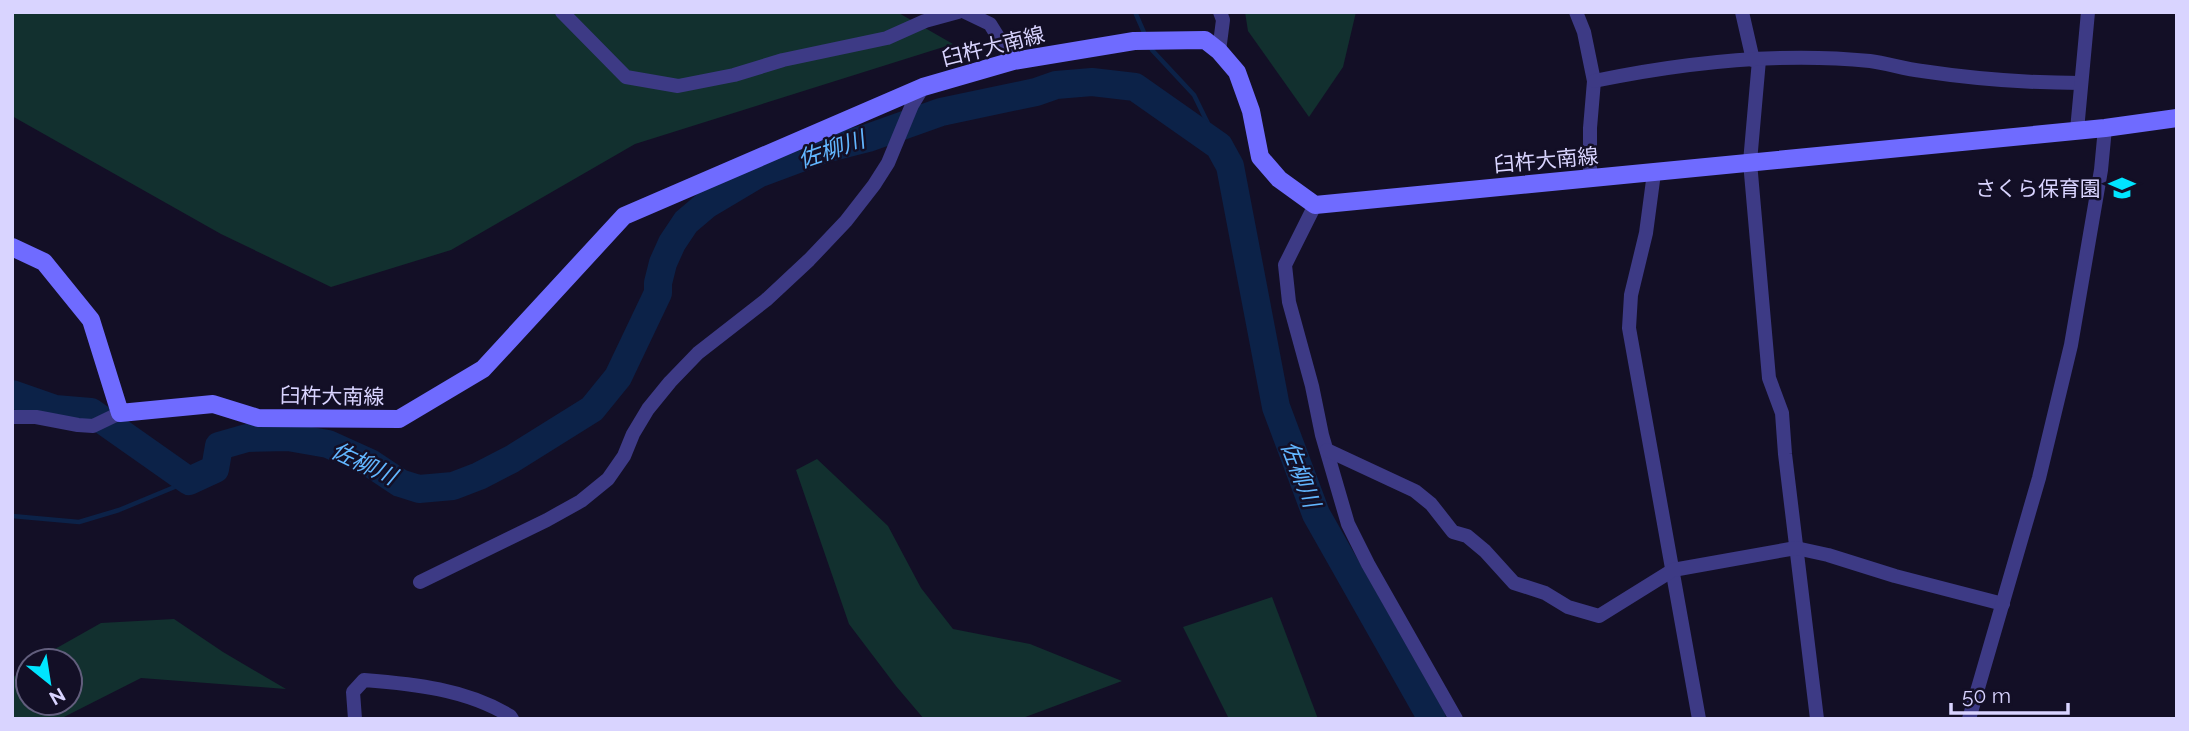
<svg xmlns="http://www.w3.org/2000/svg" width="2189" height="731" font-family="Raleway,'Noto Sans JP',sans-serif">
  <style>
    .green { fill: #12302f }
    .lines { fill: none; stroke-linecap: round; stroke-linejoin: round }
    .stream { stroke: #0c2248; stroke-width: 4.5 }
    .river { stroke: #0c2248; stroke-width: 28 }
    .minor { stroke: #3d3a85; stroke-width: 14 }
    .secondary { stroke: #6f6bff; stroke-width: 18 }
    .labels { text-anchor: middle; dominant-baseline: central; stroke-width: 5; stroke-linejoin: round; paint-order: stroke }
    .street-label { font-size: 21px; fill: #d9d4ff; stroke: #130f26 }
    .poi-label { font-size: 21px; fill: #d9d4ff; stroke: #130f26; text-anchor: end }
    .water-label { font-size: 23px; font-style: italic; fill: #62b6ff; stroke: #130f26 }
  </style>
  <rect width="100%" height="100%" fill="#130f26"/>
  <!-- green -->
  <g class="green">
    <path d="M12,12H897L953,44L635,144L451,250L331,287L221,234L12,116Z"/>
    <path d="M1245,12H1356L1343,67L1309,117L1248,31Z"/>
    <path d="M817,459L888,526L921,588L953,629L1030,644L1122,681L1020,719H924L896,686L849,624L796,470Z"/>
    <path d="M1272,597L1318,719H1229L1183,627Z"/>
    <path d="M174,619L223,652L286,689L141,678L60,719H12V678L28,667V703H70V661H36L39,658L101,623Z"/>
  </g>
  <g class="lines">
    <!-- stream -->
    <g class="stream">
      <path d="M1135,12L1146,37"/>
      <path d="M1150,45L1152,50L1194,95L1219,146"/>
      <path d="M12,516L79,522L119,510L189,481"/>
    </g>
    <!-- river -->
    <path class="river" d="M12,394L55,409L91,412L189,481L215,469L219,446L247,438L288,437L328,444L370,463L400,483L419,489L453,486L479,476L512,459L592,409L618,377L658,293V283L663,263L672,243L686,222L706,205L758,174L825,149L868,138L941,112L1036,92L1056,85L1092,82L1135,87L1219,146L1230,166L1276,407L1316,514L1432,719"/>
    <!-- minor -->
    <g class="minor">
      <path d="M562,12L626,77L678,86L734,75L783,60L887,38L925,21L958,12"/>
      <path d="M965,12L990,24L1013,61"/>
      <path d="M1576,12L1584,32L1594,81L1590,128V179"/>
      <path d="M1742,12L1753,60"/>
      <path d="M1219,51L1223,20L1220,12"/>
      <path d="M1759,60L1750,162L1769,378L1782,413L1785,454L1817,719"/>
      <path d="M1594,81C1681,63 1781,52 1870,61C1887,63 1904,69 1922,71C1975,79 2028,83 2081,83"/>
      <path d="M2077,130L2088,12"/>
      <path d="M1654,173L1646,233L1631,295L1629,328L1699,719"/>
      <path d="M1315,205L1285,265L1289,302L1312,386L1322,435L1348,524L1368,564L1456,719"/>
      <path d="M12,417H36L78,425L93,426L120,413"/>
      <path d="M1327,450L1415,491L1431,504L1453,532L1467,536L1485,551L1514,583L1545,593L1568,607L1599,616L1673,570L1796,548L1828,555L1895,576L2003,604"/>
      <path d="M420,582L547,520L581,501L608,479L624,456L633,434L648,409L670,382L698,353L766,300L809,260L846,221L874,185L888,163L912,105L923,87"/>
      <path d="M355,719L353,692L364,680C414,684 466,689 510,716L512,719"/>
      <path d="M1969,719L2039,478L2071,345L2101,170L2105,128"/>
    </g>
    <!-- secondary -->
    <path class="secondary" d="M12,247L44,262L91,320L120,413L213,404L258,418L399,419L483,369L624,216L923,87L1013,61L1134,41L1205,40L1219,51L1237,72L1251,111L1260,157L1279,179L1315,205L2105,128L2177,118"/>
  </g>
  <!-- icons -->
  <defs>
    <g id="school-bare" transform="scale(2.1)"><path d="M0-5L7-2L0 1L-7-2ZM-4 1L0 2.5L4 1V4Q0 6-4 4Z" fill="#00e5ff" stroke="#130f26" stroke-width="2.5" paint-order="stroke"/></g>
  </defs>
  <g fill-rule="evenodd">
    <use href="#school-bare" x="2122" y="188"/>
  </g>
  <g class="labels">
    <!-- street labels -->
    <g class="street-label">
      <text transform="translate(993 46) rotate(-14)">臼杵大南線</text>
      <text transform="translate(1546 160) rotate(-5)">臼杵大南線</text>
      <text transform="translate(332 396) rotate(1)">臼杵大南線</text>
    </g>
    <!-- poi labels -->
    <g class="poi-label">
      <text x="2101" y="188">さくら保育園</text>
    </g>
    <!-- water labels -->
    <g class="water-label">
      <text transform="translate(831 149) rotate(-19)">佐柳川</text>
      <text transform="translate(364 463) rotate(25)">佐柳川</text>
      <text transform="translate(1301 474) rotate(69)">佐柳川</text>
    </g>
  </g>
  <!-- border -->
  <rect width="2189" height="731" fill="none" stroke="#d9d4ff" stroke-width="28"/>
  <!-- north arrow -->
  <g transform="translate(49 682) rotate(150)"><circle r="33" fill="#130f26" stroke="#625e7d" stroke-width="2"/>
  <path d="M0-5L12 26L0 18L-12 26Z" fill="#00e5ff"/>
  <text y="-10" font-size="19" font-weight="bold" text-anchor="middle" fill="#d9d4ff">N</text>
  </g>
  <!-- scale -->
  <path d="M1951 703v10h117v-10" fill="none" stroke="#d9d4ff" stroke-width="3.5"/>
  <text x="1962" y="703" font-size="21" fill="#d9d4ff" stroke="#130f26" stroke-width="5" paint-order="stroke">50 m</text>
</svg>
